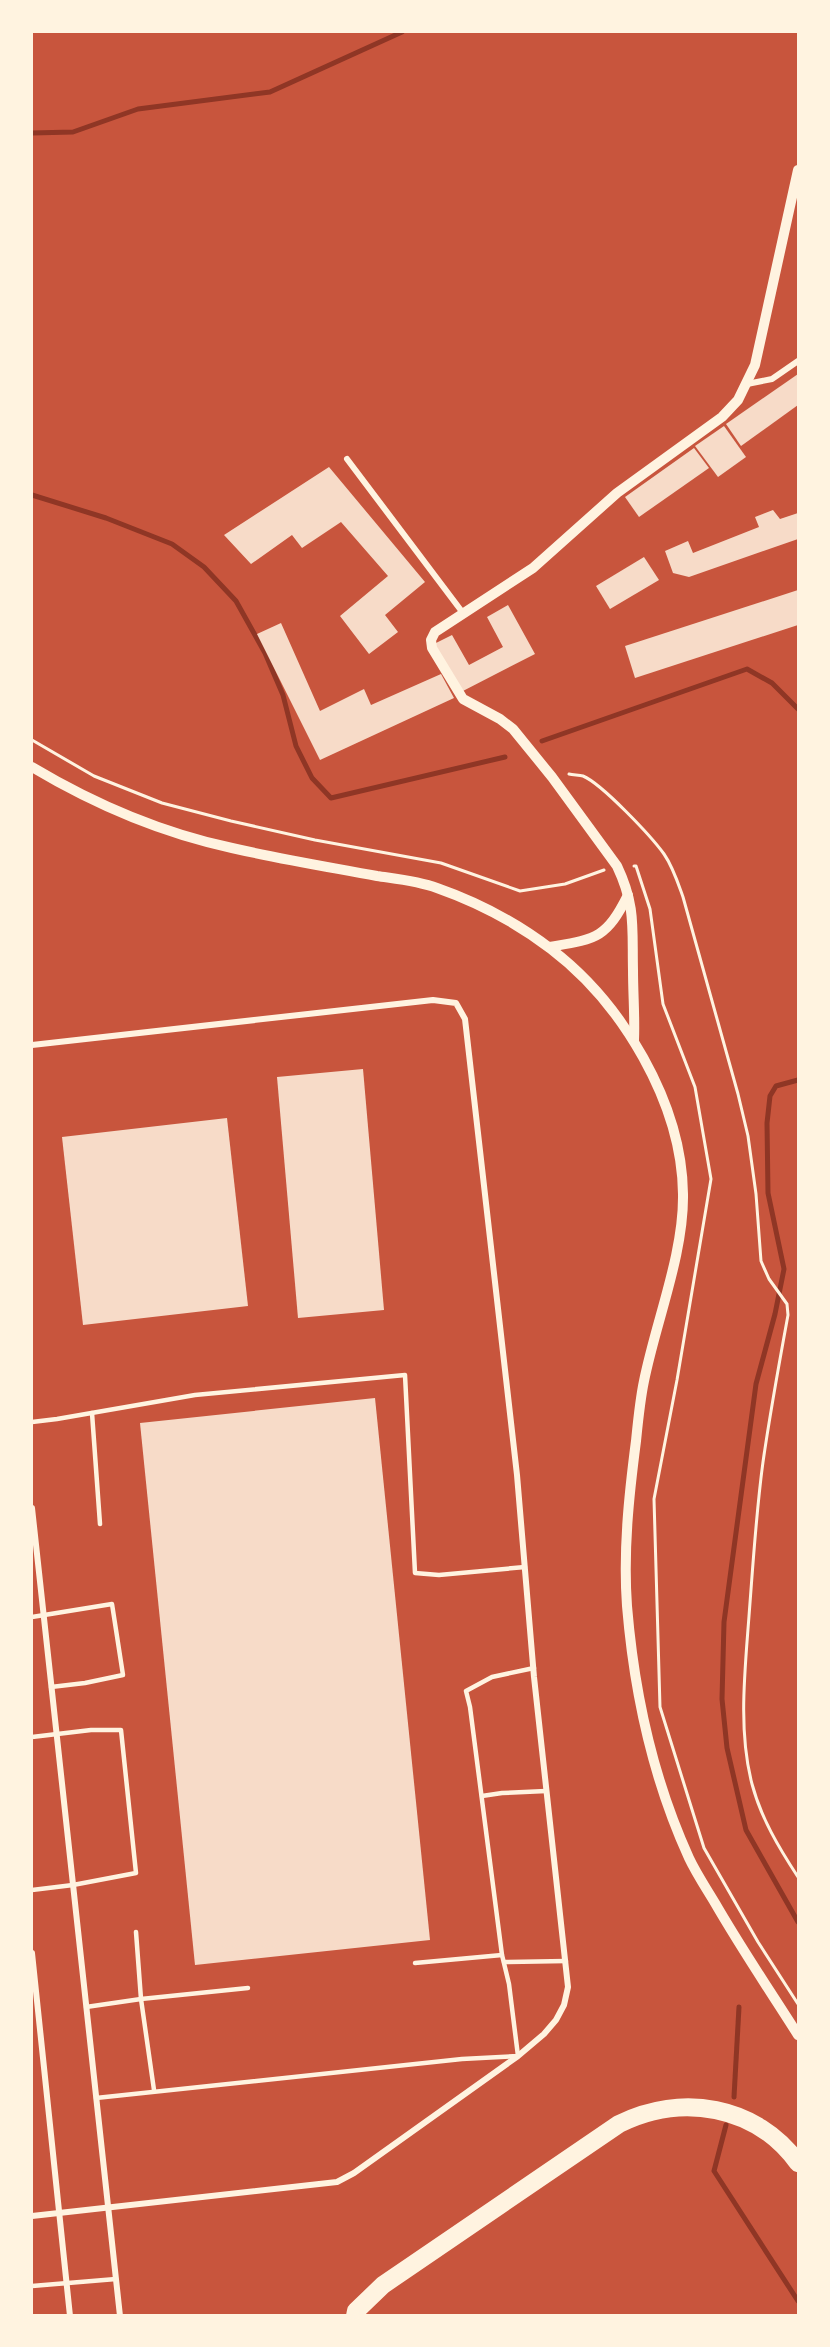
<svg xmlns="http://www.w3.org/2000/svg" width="830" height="2347" font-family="Barlow,sans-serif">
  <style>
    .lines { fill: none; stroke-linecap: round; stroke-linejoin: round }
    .stream { stroke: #8f3625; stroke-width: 5 }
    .building { fill: #f7dbc8 }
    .path { stroke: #fff3e0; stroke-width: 3 }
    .service { stroke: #fff3e0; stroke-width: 4.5 }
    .minor { stroke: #fff3e0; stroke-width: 6 }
    .tertiary { stroke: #fff3e0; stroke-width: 10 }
    .motorway { stroke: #fff3e0; stroke-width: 18 }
  </style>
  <rect width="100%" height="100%" fill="#c8553d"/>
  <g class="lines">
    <!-- stream -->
    <g class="stream">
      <path d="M32,133L73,132L138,109L270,92L402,32"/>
      <path d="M32,495L106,518L172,544L204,567L236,601L265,653L283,695L296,746L312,778L331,798L505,757"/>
      <path d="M542,741L747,669L772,683L798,709"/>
      <path d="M798,1080L776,1086L770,1096L767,1123L768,1193L784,1269L775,1314L756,1384L724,1622L722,1699L727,1748L746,1830L798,1922"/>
      <path d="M734,2097L739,2007"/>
      <path d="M726,2125L714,2171L798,2301"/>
    </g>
  </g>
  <!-- building -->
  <g class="building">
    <path d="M798,374V405L741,446L726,424Z"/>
    <path d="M724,426L746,457L718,477L695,446Z"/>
    <path d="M694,448L709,468L639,517L625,497Z"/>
    <path d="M329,467L425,582L385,615L398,632L369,654L340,616L388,576L341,522L302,548L292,535L251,564L224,535Z"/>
    <path d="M773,510L780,519L798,513V539L689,577L673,573L665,551L688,541L693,553L759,527L755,517Z"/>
    <path d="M644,557L659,580L610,609L596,586Z"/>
    <path d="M798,590V625L635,678L625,646Z"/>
    <path d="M508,605L535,654L461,692L434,644L452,635L469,665L503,647L487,617Z"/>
    <path d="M281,623L320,711L364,689L371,705L441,674L454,698L320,760L257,634Z"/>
    <path d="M363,1069L384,1310L298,1318L277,1077Z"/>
    <path d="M227,1118L248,1306L83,1325L62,1137Z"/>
    <path d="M375,1398L430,1940L195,1965L140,1423Z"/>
  </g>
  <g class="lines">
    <!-- path -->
    <g class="path">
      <path d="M32,740L94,776L162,803L231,821L315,840L441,863L520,891L565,884L604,870"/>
      <path d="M569,774C573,775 579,775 583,776C602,784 651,836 664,854C673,867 678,883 683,897L738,1094L748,1136L756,1194L761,1261L769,1279L787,1304L788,1315C779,1364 770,1413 763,1462C756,1513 753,1565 749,1616C745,1670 738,1731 752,1784C761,1818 779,1848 798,1877"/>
      <path d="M634,866H636L650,909L663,1004L695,1087L711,1179L677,1380L654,1499L660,1707L704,1848L758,1942L798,2004"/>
    </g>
    <!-- service -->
    <g class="service">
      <path d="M92,1413L100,1524"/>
      <path d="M32,1422L57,1419L195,1395L405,1375L415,1573L439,1575L525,1567"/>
      <path d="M32,1617L112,1604L123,1675L85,1683L51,1687"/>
      <path d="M32,1737L91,1730H121L136,1873L73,1885L32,1890"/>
      <path d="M482,1796L502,1793L546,1791"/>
      <path d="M136,1932L141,1999L154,2090"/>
      <path d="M504,1962L566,1961"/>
      <path d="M415,1963L502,1955"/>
      <path d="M86,2007L141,1999L248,1988"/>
      <path d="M96,2098L462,2059L518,2056L509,1984L502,1955L470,1707L466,1691L492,1677L534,1668"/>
      <path d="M32,2286L116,2279"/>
    </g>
    <!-- minor -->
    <g class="minor">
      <path d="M747,384L772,379L798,361"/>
      <path d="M347,459L463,613"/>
      <path d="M32,1045L433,1000L456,1003L465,1019L517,1475L534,1677L568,1987L564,2005L556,2020L544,2034L518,2056L354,2173L337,2182L32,2216"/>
      <path d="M32,1508L120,2316"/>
      <path d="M32,1953L70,2316"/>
    </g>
    <!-- tertiary -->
    <g class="tertiary">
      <path d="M32,767C94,804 162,833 232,848C280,859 329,867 377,876C397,879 418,881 437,888C477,902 517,923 551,949C622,1003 682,1103 683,1194C684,1254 656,1321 644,1381C640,1400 638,1421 636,1441C629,1495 623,1551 627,1606C634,1691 653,1779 689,1858C696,1873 706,1888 715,1903C741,1948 770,1991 798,2035"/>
      <path d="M549,947C596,939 606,939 628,895"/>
      <path d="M634,1040C635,1017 633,994 633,970C632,928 636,906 617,866L552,777L513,729L500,719L463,699L432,648L431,640L435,632L533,568L617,493L722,417L738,400L755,365L798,170"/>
    </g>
    <!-- motorway -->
    <path class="motorway" d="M355,2316L356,2311L383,2285L619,2124C681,2093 756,2105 798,2163"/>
  </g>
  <!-- border -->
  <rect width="830" height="2347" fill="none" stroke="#fff3e0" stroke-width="66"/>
</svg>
